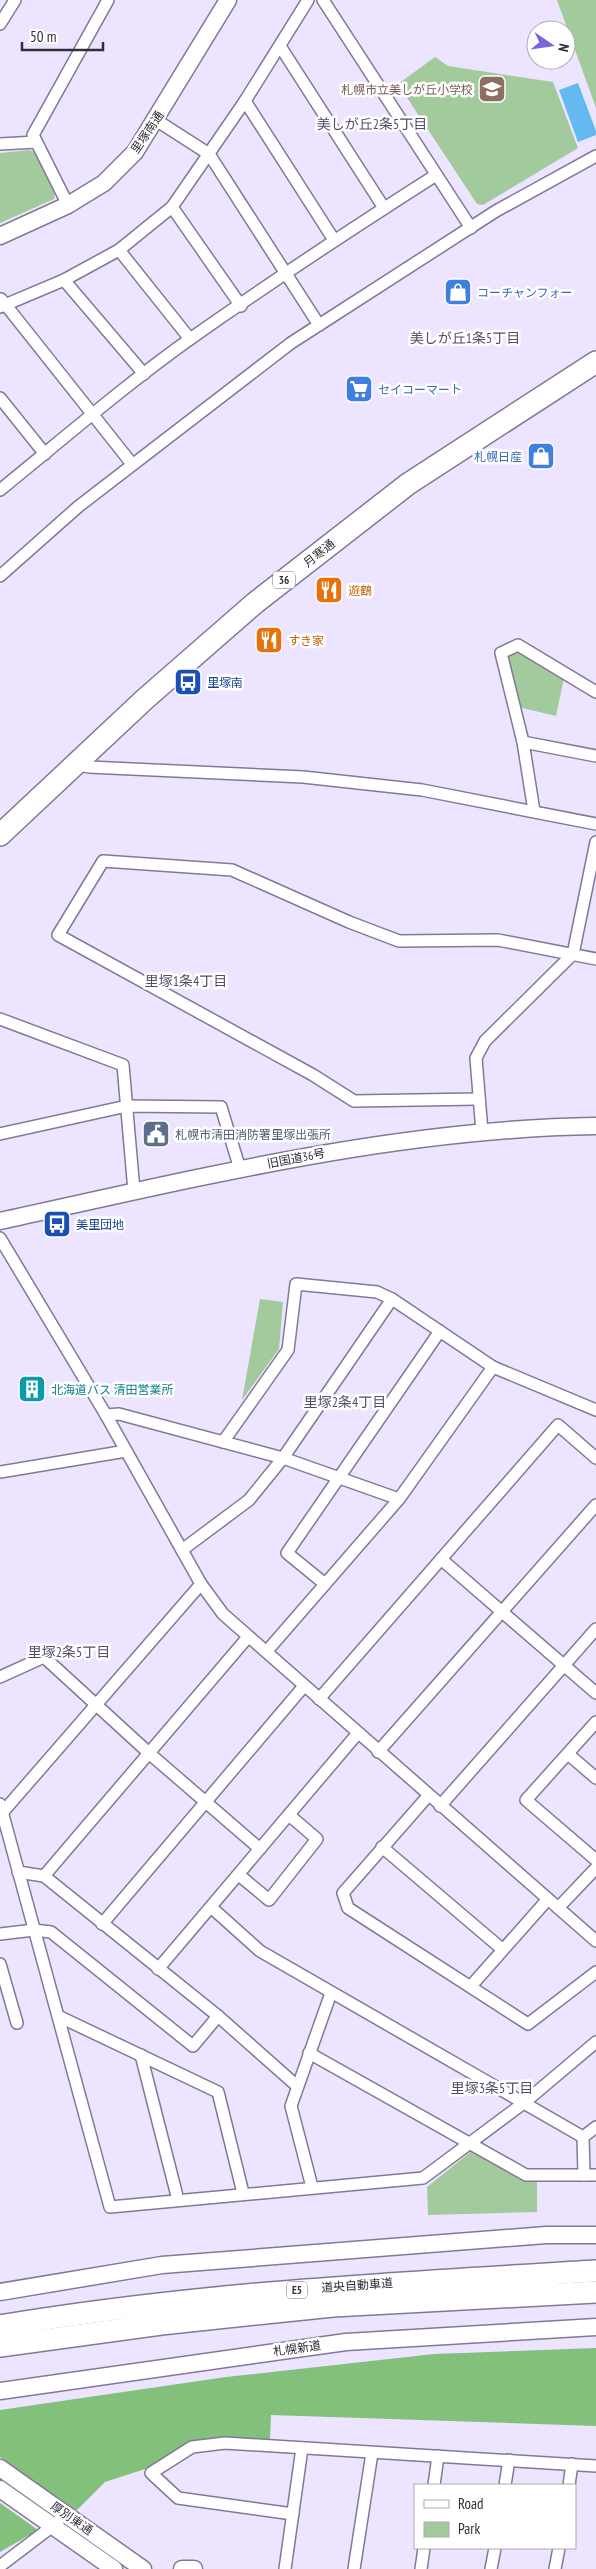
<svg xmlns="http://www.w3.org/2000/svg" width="596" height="2569" font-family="'PT Sans Narrow','Noto Sans JP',sans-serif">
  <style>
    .green { fill: #a2ca9c }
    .forest { fill: #83c07b }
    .water { fill: #62baf1 }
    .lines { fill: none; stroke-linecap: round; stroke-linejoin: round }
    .street-casing { stroke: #837896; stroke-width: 14 }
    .secondary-casing { stroke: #837896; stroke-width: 19 }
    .highway-casing { stroke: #837896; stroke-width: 24 }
    .street { stroke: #fff; stroke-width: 11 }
    .secondary { stroke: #fff; stroke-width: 16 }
    .highway { stroke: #fff; stroke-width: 21 }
    .labels { text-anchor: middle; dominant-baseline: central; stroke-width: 5; stroke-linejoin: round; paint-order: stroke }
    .shield { fill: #fff; stroke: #6f6c74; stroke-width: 1 }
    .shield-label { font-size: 11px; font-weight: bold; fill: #312d39 }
    .education-label { font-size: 12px; fill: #785e54; stroke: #fff; text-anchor: end }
    .street-label { font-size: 12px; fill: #312d39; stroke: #fff }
    .shop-label { font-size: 12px; fill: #366cbe; stroke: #fff; text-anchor: start }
    .food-label { font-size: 12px; fill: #c56008; stroke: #fff; text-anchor: start }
    .transit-label { font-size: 12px; fill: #164399; stroke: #fff; text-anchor: start }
    .service-label { font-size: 12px; fill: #4e5e75; stroke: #fff; text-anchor: start }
    .culture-label { font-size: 12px; fill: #0d838f; stroke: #fff; text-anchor: start }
    .neighbourhood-label { font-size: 14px; fill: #574d69; stroke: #fff }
  </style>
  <rect width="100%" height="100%" fill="#ede4ff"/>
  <!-- green -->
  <g class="green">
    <path d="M557,0H596V108Z"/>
    <path d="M435,57L448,66L553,82L578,148L483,205L477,204L398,84Z"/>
    <path d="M30,150L36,153L55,195L54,199L0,223V153Z"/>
    <path d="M518,645L565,673L556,716L514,706L501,653Z"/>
    <path d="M260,1299L283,1302L279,1349L242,1400Z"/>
    <path d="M474,2149L529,2182H537V2212L428,2215L427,2187Z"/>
  </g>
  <!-- forest -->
  <g class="forest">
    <path d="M596,2348V2426L271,2415L270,2440L208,2439L185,2444L145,2469L105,2482L76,2511L0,2457V2410L226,2377L434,2354Z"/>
    <path d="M0,2503L38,2530L0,2552Z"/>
  </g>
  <!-- water -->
  <path class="water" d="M578,83L596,131V135L578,142L559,90Z"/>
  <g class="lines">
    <!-- street casing -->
    <g class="street-casing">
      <g id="street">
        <path d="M323,0L471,228"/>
        <path d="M0,24L15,0"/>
        <path d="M280,46L384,208"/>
        <path d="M245,101L334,240"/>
        <path d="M156,120L209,154L319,325"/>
        <path d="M0,144L36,142"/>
        <path d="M68,205L33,135L108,0"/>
        <path d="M172,207L241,306"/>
        <path d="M119,250L190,339"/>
        <path d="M64,280L144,374"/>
        <path d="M1,299L132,464"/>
        <path d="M0,307L64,280L119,250L172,207L245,101L308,0"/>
        <path d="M0,398L45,454"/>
        <path d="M0,490C63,439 124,386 190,339C271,282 353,228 436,175"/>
        <path d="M0,576L79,506L291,343L496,211L596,156"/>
        <path d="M523,742L596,756"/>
        <path d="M75,764L89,767L303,777L422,790L596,824"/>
        <path d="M534,811L523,742L501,653L518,645L596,692"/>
        <path d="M0,1019L123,1065L134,1191"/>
        <path d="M478,1099L354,1101L313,1075L58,935L103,861L232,870L349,922L399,941L498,940L596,959"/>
        <path d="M482,1132L476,1058L485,1041L573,954L596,842"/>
        <path d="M0,1134L127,1106L221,1107L240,1169"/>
        <path d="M0,1238L106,1415L201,1584L223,1614L596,1941"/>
        <path d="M106,1415L119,1414L283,1458L399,1499L267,1651"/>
        <path d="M223,1442L288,1350L296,1284L377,1292L392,1299L493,1367L596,1410"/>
        <path d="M0,1472L126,1451"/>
        <path d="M399,1499L493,1367"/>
        <path d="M182,1550L249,1500L283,1458L392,1299"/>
        <path d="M441,1559L596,1693"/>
        <path d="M325,1584L287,1553L440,1331"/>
        <path d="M0,1677L44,1657L150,1754L260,1849"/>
        <path d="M319,1699L558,1425L596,1458"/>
        <path d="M596,1722L526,1800L596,1860"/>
        <path d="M378,1752L596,1505"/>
        <path d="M568,1754L596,1778"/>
        <path d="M428,1796L343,1893L348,1908L528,2024L596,1972"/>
        <path d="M0,1804L110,2207L423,2178L525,2102L596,2042"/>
        <path d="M440,1806L596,1629"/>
        <path d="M2,1813L201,1584"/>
        <path d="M382,1847L502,1949"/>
        <path d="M18,1872L44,1876L218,2016L297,2086"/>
        <path d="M239,1875L269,1900L317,1839L289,1815"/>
        <path d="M44,1876L248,1637"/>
        <path d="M212,1908L260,1951L583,2137"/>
        <path d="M558,1908L596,1868"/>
        <path d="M102,1924L304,1686"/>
        <path d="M0,1934L34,1930L51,1932L193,2046L218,2016"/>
        <path d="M0,1964L17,2023"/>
        <path d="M158,1969L358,1733"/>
        <path d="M471,1986L548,1899"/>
        <path d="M58,2016L218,2092L243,2193"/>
        <path d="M309,2053L526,2175H596"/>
        <path d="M141,2055L178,2200"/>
        <path d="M584,2175L583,2137L596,2127"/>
        <path d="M312,2187L291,2106L331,1993"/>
        <path d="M434,2485L438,2456"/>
        <path d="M505,2485L509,2460"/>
        <path d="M569,2485L572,2464"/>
        <path d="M293,2514L178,2498L151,2473L192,2447L225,2443L596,2466"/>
        <path d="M0,2566L58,2522"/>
        <path d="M285,2569L302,2448"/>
        <path d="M354,2569L372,2453"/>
        <path d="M421,2569L424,2548"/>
        <path d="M491,2569L495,2548"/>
        <path d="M555,2569L559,2548"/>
      </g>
    </g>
    <!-- secondary casing -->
    <g class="secondary-casing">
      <g id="secondary">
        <path d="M0,236L68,205L104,183L135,152L228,0"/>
        <path d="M0,1221C197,1178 394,1129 596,1126"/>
        <path d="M0,2292L162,2265L546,2235H596"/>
        <path d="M0,2391L346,2342L596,2327"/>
        <path d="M0,2468L143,2569"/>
        <path d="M0,2489L114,2569"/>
        <path d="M182,2569H194"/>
      </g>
    </g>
    <!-- highway casing -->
    <g class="highway-casing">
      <g id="highway">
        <path d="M0,835L145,699L255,603L408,484L596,362"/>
        <path d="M0,2326C197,2293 397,2283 596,2271"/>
        <path d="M0,2346L161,2324L333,2306L596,2292"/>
      </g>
    </g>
    <!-- street -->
    <use href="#street" class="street"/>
    <!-- secondary -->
    <use href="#secondary" class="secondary"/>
    <!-- highway -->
    <use href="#highway" class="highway"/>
  </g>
  <!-- icons -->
  <defs>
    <g id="school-square" transform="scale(1.4375)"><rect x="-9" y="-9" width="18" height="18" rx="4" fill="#8d6e63" stroke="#fff"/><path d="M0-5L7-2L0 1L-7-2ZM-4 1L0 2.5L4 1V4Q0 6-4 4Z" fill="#fff"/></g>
    <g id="shop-square" transform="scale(1.4375)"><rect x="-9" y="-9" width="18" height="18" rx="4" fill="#3f7fe0" stroke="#fff"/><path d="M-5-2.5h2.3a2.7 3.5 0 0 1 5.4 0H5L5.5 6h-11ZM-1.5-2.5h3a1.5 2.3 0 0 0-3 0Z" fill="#fff"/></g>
    <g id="supermarket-square" transform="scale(1.4375)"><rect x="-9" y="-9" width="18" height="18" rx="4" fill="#3f7fe0" stroke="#fff"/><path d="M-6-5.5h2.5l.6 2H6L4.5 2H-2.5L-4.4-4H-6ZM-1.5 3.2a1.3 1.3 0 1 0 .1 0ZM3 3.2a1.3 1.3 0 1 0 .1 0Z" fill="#fff"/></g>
    <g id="restaurant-square" transform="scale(1.4375)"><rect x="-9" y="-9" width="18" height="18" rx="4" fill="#e8710a" stroke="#fff"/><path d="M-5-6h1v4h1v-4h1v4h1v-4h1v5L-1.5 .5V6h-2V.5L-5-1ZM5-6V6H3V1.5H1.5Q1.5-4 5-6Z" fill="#fff"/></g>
    <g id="bus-square" transform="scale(1.4375)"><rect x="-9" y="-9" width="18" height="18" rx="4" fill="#1a4fb4" stroke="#fff"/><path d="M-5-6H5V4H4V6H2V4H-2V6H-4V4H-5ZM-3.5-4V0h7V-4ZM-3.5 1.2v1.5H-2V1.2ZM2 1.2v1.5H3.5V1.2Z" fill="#fff"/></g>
    <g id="civic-square" transform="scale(1.4375)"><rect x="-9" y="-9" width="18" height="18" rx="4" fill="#5c6f8a" stroke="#fff"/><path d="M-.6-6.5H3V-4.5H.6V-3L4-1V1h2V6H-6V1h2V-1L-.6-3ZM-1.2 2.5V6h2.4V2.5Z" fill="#fff"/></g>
    <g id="building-square" transform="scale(1.4375)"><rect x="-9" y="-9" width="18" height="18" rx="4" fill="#0f9aa8" stroke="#fff"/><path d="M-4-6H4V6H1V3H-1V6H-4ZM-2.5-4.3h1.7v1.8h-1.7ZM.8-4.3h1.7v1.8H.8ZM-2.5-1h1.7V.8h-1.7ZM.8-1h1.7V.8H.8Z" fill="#fff"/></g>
  </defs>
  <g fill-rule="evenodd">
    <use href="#school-square" x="492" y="89"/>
    <use href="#shop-square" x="458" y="292"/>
    <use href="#supermarket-square" x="359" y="389"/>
    <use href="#shop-square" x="541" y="456"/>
    <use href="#restaurant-square" x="329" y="590"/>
    <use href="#restaurant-square" x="269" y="640"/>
    <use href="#bus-square" x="188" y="682"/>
    <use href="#civic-square" x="156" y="1134"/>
    <use href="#bus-square" x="57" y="1224"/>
    <use href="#building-square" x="32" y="1389"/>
  </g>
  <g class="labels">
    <!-- shield labels -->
    <g class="shield">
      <rect x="273" y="571.5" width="22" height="17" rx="4"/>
      <rect x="287" y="2281.5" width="20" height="17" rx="4"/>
    </g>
    <g class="shield-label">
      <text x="284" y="580">36</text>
      <text x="297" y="2290">E5</text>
    </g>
    <!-- education labels -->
    <g class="education-label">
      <text x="473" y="89">札幌市立美しが丘小学校</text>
    </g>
    <!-- street labels -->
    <g class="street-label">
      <text transform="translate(147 132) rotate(-56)">里塚南通</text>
      <text transform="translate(319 553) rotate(-38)">月寒通</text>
      <text transform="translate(296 1158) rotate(-11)">旧国道36号</text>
      <text transform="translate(357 2285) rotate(-4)">道央自動車道</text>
      <text transform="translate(297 2348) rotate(-8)">札幌新道</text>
      <text transform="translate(72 2518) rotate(35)">厚別東通</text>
    </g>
    <!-- shop labels -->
    <g class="shop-label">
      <text x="477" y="292">コーチャンフォー</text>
      <text x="378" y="389">セイコーマート</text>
      <text x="522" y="456" text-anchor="end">札幌日産</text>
    </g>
    <!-- food labels -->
    <g class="food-label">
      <text x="348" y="590">遊鶴</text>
      <text x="288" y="640">すき家</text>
    </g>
    <!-- transit labels -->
    <g class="transit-label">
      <text x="207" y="682">里塚南</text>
      <text x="76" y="1224">美里団地</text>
    </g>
    <!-- service labels -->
    <g class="service-label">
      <text x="175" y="1134">札幌市清田消防署里塚出張所</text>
    </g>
    <!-- culture labels -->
    <g class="culture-label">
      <text x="51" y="1389">北海道バス 清田営業所</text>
    </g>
    <!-- neighbourhood labels -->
    <g class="neighbourhood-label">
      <text x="372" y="124">美しが丘2条5丁目</text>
      <text x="465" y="338">美しが丘1条5丁目</text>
      <text x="186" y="981">里塚1条4丁目</text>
      <text x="345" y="1402">里塚2条4丁目</text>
      <text x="69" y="1652">里塚2条5丁目</text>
      <text x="492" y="2088">里塚3条5丁目</text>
    </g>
  </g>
  <!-- legend -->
  <rect x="414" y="2484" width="162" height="65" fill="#ffffff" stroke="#adabb0"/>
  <rect x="424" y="2500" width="25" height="8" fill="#ffffff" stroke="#adabb0"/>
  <text x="458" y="2509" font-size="15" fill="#312d39">Road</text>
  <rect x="424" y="2522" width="25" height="15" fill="#a2ca9c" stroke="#adabb0"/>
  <text x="458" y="2534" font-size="15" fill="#312d39">Park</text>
  <!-- north arrow -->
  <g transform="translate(551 45) rotate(103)"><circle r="24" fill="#ffffff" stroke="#adabb0"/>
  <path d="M0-4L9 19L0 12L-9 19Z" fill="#7c63de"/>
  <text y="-8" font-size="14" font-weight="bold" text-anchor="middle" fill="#312d39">N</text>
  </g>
  <!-- scale -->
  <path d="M22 42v8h81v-8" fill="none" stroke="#312d39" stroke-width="2.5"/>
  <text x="30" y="42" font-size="15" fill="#312d39" stroke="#ffffff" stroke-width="4" paint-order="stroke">50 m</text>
</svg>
